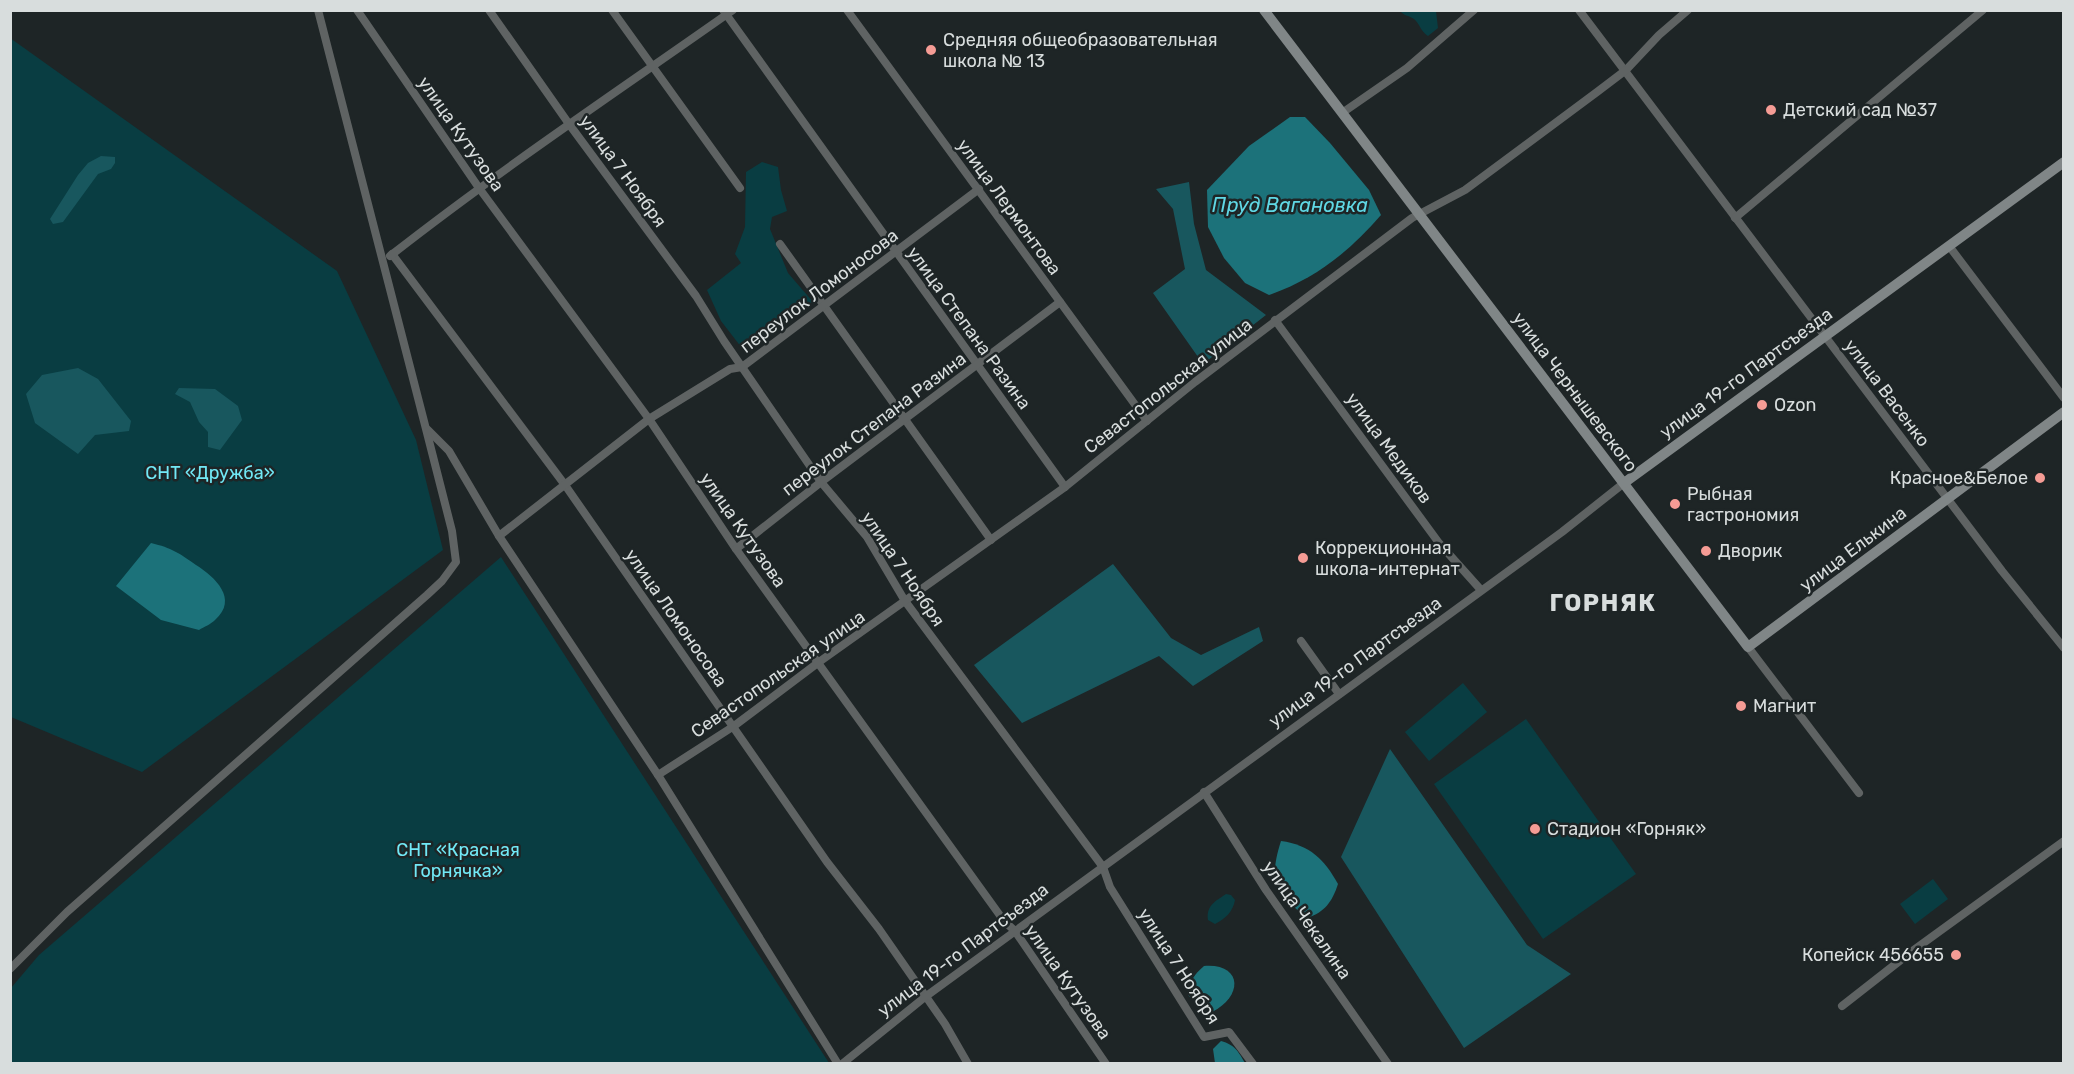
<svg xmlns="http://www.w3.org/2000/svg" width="2074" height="1074" font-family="Rubik,sans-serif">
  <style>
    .green { fill: #093d42 }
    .forest { fill: #18575e }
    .water { fill: #1c727a }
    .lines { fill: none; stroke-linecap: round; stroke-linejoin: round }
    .street { stroke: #5f6363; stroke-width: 8 }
    .secondary { stroke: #808687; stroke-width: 10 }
    .poi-dot { fill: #f59c95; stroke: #1e2526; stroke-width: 2 }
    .labels { text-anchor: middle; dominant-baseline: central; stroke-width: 5; stroke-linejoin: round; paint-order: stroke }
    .poi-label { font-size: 18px; fill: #d8dddd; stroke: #1e2526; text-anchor: start }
    .street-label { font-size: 18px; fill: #d8dddd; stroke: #1e2526 }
    .park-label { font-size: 18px; fill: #71e8f5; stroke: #1e2526 }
    .water-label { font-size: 20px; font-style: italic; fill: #60d8e5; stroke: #1e2526 }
    .district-label { font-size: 24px; font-weight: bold; letter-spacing: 1.5px; fill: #d8dddd; stroke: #1e2526 }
  </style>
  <rect width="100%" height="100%" fill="#1e2526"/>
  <!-- green -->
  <g class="green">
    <path d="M1400,11H1436L1438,28L1428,36C1421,32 1420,24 1414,19C1408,15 1404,16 1400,11Z"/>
    <path d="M10,38L337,271L416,440L443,550L142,772L11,717Z"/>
    <path d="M762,162L778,167L781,190L787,211L772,217L770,229L788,273L813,302L745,352L721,321L707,290L741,263L735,254L745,227L746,172Z"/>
    <path d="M501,557L829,1063H11V988L39,955Z"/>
    <path d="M1463,683L1487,712L1429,761L1405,732Z"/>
    <path d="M1526,719L1636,874L1543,939L1434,784Z"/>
    <path d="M1933,879L1948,899L1915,924L1900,904Z"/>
    <path d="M1226,894L1231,895L1235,900C1233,912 1225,919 1215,924L1208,920C1206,905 1216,901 1226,894Z"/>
  </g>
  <!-- forest -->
  <g class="forest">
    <path d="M101,156L115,157V163L111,169L98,174L63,222L53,224L50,219L78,175L88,163Z"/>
    <path d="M1189,182L1194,224L1206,270L1266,315L1203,364L1153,293L1185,269L1173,209L1156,189Z"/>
    <path d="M78,368L98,379L131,421L129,431L95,435L78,454L35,423L26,394L42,375Z"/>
    <path d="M179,388L215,389L238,406L242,420L220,450L208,447V432L199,422L190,402L175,394Z"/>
    <path d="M1113,564L1171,638L1201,655L1259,627L1263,641L1193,686L1159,656L1022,723L974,665Z"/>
    <path d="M1390,749L1527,945L1571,974L1464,1048L1341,857Z"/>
  </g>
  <!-- water -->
  <g class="water">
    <path d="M1290,117H1305L1330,143L1369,190L1381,215C1349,252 1315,279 1269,295L1245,283L1224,258L1208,227L1207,190L1249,146Z"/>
    <path d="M151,543C172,548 179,553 196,565C215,577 239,599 215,620C211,624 204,627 199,630L161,620L116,586Z"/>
    <path d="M1281,841C1310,845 1324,859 1338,884C1332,902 1325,912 1307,918C1276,893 1268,881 1281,841Z"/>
    <path d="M1204,966C1242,963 1244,996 1212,1012L1197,1004L1188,995C1189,981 1194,975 1204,966Z"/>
    <path d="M1221,1041C1235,1045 1238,1051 1245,1063H1215L1213,1049Z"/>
  </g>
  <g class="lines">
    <!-- street -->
    <g class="street">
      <path d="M357,10L479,188L649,419L736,549L1004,921L1015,931L1106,1064"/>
      <path d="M489,10L569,124L696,296L724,341L821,482L867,537L905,601L1103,867L1110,887L1204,1037L1229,1032L1253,1064"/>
      <path d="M612,10L740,188"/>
      <path d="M723,10L1065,487"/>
      <path d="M847,10L1147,421"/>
      <path d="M1579,10L2002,571L2064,648"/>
      <path d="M1342,113L1407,68L1474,10"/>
      <path d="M1735,218L1983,10"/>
      <path d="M780,244L991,540"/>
      <path d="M1949,246L2064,398"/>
      <path d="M392,254L565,485L827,862L879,929L945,1024L968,1064"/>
      <path d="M390,256C501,169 618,91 733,10"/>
      <path d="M1275,320L1439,543L1481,590"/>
      <path d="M428,430L449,451L499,536L658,775L838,1064"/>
      <path d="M499,536L649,419L730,369L742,367L979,189"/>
      <path d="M736,549L821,482L1060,302"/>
      <path d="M1301,641L1339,694"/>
      <path d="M1748,647L1859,793"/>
      <path d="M658,775L734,726L819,662L1065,487L1195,382L1412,218L1465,190L1597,92L1626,70L1659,35L1688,10"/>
      <path d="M1204,792L1266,890L1388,1064"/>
      <path d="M10,969L67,912L427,595L442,581L456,562L452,531L426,429L318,10"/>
      <path d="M1842,1006L1911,952L2064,841"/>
      <path d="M842,1064L925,997L1562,532L1624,483"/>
    </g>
    <!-- secondary -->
    <g class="secondary">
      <path d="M1264,10L1748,647L2064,412"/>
      <path d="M1624,483L2064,162"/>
    </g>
  </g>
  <!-- markers -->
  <g class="poi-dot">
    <circle cx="931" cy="50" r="6"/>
    <circle cx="1771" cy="110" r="6"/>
    <circle cx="1762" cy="405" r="6"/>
    <circle cx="2040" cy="478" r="6"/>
    <circle cx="1675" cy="504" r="6"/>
    <circle cx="1706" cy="551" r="6"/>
    <circle cx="1303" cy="558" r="6"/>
    <circle cx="1741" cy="706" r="6"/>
    <circle cx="1535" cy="829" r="6"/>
    <circle cx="1956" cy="955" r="6"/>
  </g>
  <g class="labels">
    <!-- poi labels -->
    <g class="poi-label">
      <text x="943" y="40">Средняя общеобразовательная<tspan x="943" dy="21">школа № 13</tspan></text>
      <text x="1783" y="110">Детский сад №37</text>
      <text x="1774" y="405">Ozon</text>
      <text x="2028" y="478" text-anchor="end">Красное&amp;Белое</text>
      <text x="1687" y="494">Рыбная<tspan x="1687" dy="21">гастрономия</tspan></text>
      <text x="1315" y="548">Коррекционная<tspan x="1315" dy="21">школа-интернат</tspan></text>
      <text x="1718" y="551">Дворик</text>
      <text x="1753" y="706">Магнит</text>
      <text x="1547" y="829">Стадион «Горняк»</text>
      <text x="1944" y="955" text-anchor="end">Копейск 456655</text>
    </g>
    <!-- street labels -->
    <g class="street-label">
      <text transform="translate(461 134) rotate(55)">улица Кутузова</text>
      <text transform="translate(623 171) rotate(54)">улица 7 Ноября</text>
      <text transform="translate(1009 207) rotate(54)">улица Лермонтова</text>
      <text transform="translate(819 291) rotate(-37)">переулок Ломоносова</text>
      <text transform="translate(969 328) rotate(54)">улица Степана Разина</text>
      <text transform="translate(1746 373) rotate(-36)">улица 19-го Партсъезда</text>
      <text transform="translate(1168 386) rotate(-38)">Севастопольская улица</text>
      <text transform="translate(1575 392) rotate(53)">улица Чернышевского</text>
      <text transform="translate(1887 393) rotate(53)">улица Васенко</text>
      <text transform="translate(874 424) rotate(-37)">переулок Степана Разина</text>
      <text transform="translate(1389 448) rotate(54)">улица Медиков</text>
      <text transform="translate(743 530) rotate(55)">улица Кутузова</text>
      <text transform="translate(1853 549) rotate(-37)">улица Елькина</text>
      <text transform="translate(903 569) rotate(56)">улица 7 Ноября</text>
      <text transform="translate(676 618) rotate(55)">улица Ломоносова</text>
      <text transform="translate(1355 662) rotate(-36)">улица 19-го Партсъезда</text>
      <text transform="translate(778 674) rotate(-35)">Севастопольская улица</text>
      <text transform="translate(1307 920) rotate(55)">улица Чекалина</text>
      <text transform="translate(963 950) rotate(-37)">улица 19-го Партсъезда</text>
      <text transform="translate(1179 966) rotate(57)">улица 7 Ноября</text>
      <text transform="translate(1068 982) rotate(55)">улица Кутузова</text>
    </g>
    <!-- park labels -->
    <g class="park-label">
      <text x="210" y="473">СНТ «Дружба»</text>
      <text x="458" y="850">СНТ «Красная<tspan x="458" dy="21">Горнячка»</tspan></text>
    </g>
    <!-- water labels -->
    <g class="water-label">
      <text x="1290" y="205">Пруд Вагановка</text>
    </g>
    <!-- district labels -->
    <g class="district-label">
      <text x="1603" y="603">ГОРНЯК</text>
    </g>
  </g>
  <!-- border -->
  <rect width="2074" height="1074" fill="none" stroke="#d8dddd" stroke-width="24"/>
</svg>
